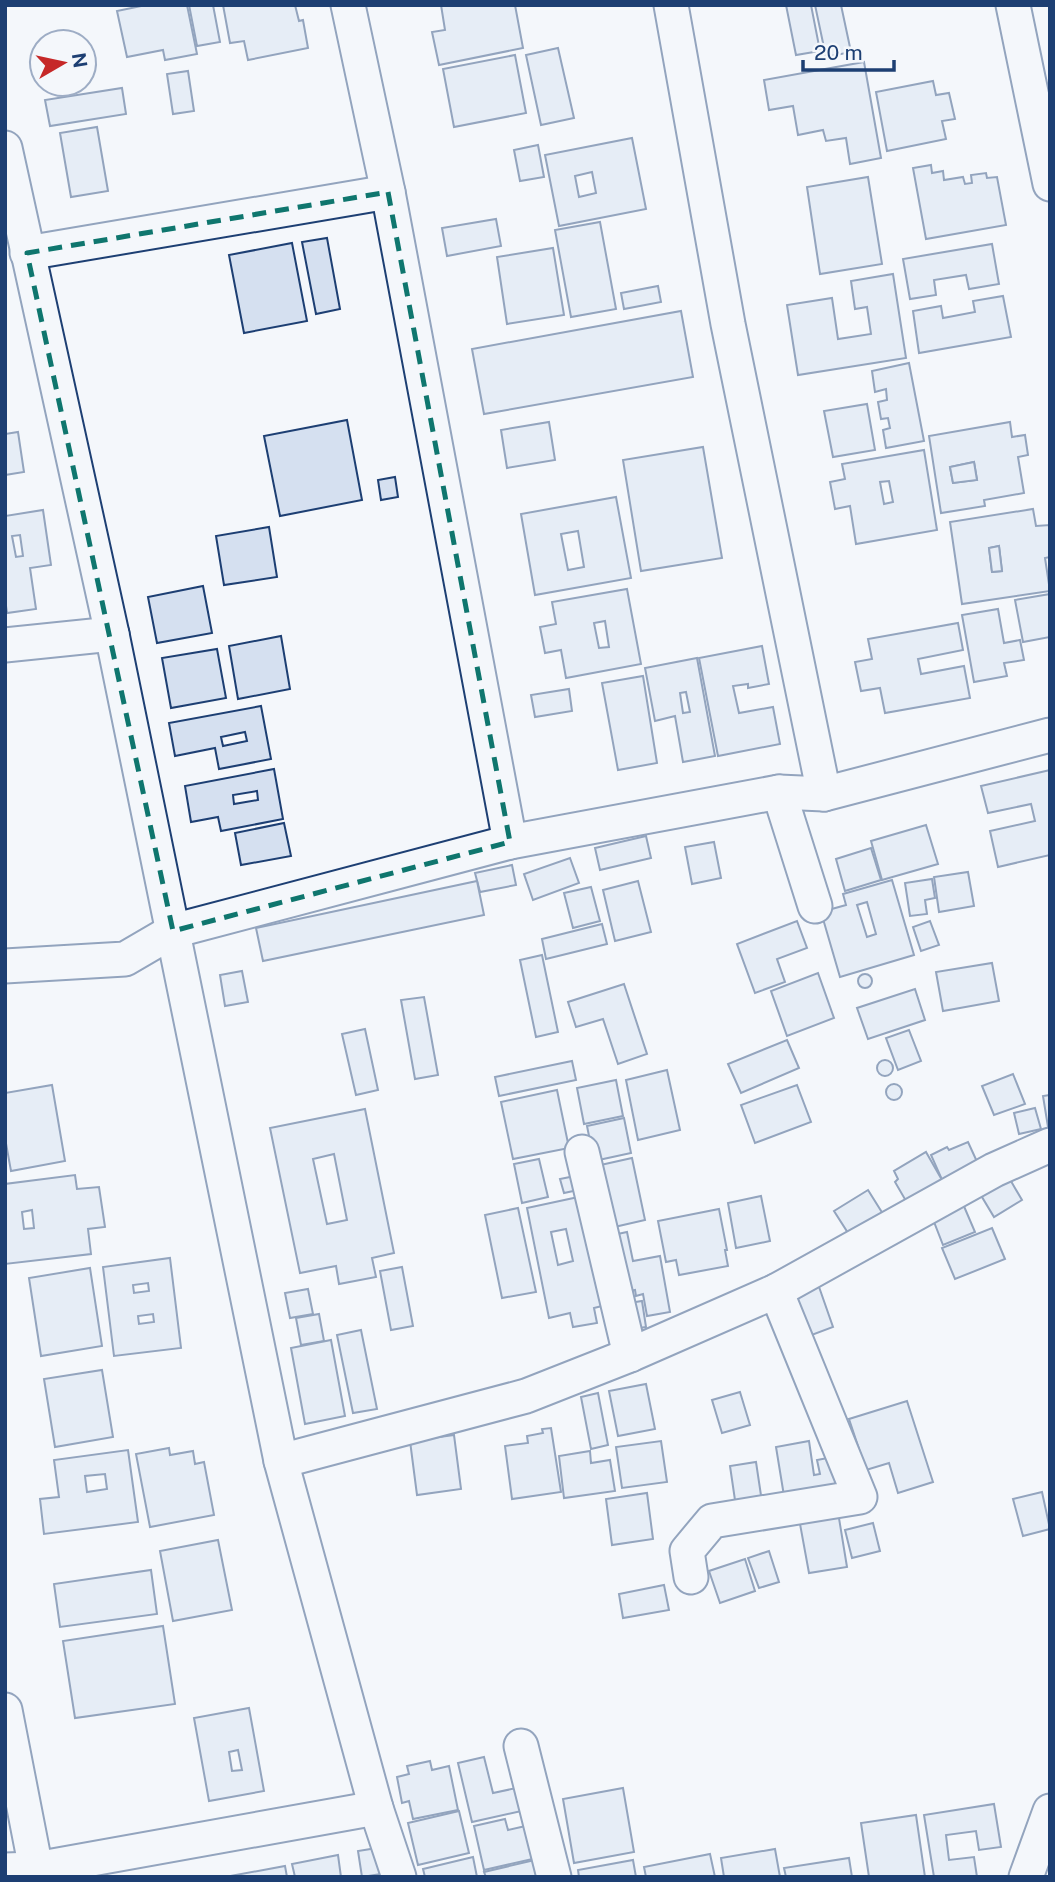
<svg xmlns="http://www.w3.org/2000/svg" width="1055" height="1882" font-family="'Public Sans',sans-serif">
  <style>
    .building { fill: #d5e0f0; stroke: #1d3f73; stroke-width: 2; fill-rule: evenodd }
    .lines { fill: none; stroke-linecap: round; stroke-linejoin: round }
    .minor-casing { stroke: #1d3f73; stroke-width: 37 }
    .minor { stroke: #f4f7fb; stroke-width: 33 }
    .marked { fill: none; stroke: #0f766e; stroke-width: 5; stroke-dasharray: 14 9; stroke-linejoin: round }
  </style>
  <rect width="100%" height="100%" fill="#f4f7fb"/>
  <!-- building -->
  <g class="building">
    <path d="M146,5H187L197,54L165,60L163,50L127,57L117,11Z"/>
    <path d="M189,5H213L220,42L197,46Z"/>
    <path d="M223,5H295L299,21L303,20L308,48L248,60L244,41L230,43Z"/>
    <path d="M441,5H515L523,48L439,65L432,32L445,30Z"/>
    <path d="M786,5H811L820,51L796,55Z"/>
    <path d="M815,5H841L851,52L826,57Z"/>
    <path d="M558,48L574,118L541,125L526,55Z"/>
    <path d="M515,55L526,113L454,127L443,69Z"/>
    <path d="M864,62L881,158L850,164L846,138L826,141L823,130L798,135L793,106L769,110L764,80Z"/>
    <path d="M188,71L194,111L173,114L167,74Z"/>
    <path d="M933,81L936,95L949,93L955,119L942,121L946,139L887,151L876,92Z"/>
    <path d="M122,88L126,114L50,126L45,100Z"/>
    <path d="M97,127L108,191L71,197L60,133Z"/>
    <path d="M632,138L646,209L559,226L545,155ZM592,172L596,193L579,197L575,176Z"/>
    <path d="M538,145L544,177L520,181L514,150Z"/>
    <path d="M931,165L932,173L943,171L944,180L963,177L965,184L972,183L971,175L986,173L987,178L997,177L1006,225L926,239L913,168Z"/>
    <path d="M868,177L882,264L820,274L807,187Z"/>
    <path d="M496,219L501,246L447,256L442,228Z"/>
    <path d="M600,222L616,309L571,317L555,230Z"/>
    <path d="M327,238L340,309L316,314L302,242Z"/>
    <path d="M292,243L307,321L244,333L229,255Z"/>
    <path d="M992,244L999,284L969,289L966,275L934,280L936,295L910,299L903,259Z"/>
    <path d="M553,248L564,315L507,324L497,257Z"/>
    <path d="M893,274L906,358L798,375L787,305L832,298L838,339L871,334L867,307L855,309L851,281Z"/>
    <path d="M658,286L661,302L624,309L621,293Z"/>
    <path d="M1003,296L1011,337L919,353L913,311L941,306L943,318L975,312L973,301Z"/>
    <path d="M681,311L693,377L484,414L472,349Z"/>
    <path d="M909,363L924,441L886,448L883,430L890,428L888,418L881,419L878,402L887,400L886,389L875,392L872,371Z"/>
    <path d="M867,404L875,450L833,457L824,411Z"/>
    <path d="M347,420L362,500L280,516L264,436Z"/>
    <path d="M549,422L555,460L507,468L501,430Z"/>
    <path d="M1010,422L1012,437L1025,435L1028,455L1018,457L1024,493L984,500L985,506L941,513L929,436ZM974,462L977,480L953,483L950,467Z"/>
    <path d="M18,432L24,472L5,475V434Z"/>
    <path d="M703,447L722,558L641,571L623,460Z"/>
    <path d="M924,450L937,530L856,544L850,506L835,509L830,482L845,479L842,464ZM889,481L893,502L884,504L880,482Z"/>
    <path d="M974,462L977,480L953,483L950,467Z"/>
    <path d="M395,477L398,497L381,500L378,480Z"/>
    <path d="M616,497L631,578L535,595L521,514ZM578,531L584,567L568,570L561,534Z"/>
    <path d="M1033,509L1036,526L1050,525V557L1045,558L1050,591L962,604L950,522ZM999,546L1002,571L992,572L989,548Z"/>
    <path d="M43,510L51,565L30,568L36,609L7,613L5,599V516ZM20,535L23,556L16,557L12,536Z"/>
    <path d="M269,527L277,577L224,585L216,536Z"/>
    <path d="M999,546L1002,571L992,572L989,548Z"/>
    <path d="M203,586L212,633L157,643L148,597Z"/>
    <path d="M627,589L641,664L566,678L561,650L545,653L540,627L556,624L552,602ZM605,621L609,647L599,648L594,623Z"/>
    <path d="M1050,594V637L1023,642L1015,600Z"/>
    <path d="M998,609L1004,643L1020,640L1024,660L1004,663L1007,676L974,682L962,615Z"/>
    <path d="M958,623L963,650L918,659L921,674L964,666L970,698L885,713L880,688L861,691L855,662L872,659L868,639Z"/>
    <path d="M281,636L290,689L238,699L229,646Z"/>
    <path d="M762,646L769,684L748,688V684L733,686L739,713L773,707L780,744L718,756L699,658Z"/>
    <path d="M217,649L226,698L171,708L162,658Z"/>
    <path d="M697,658L715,756L683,762L675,716L655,721L645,668ZM686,692L690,712L683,713L680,693Z"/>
    <path d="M643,676L657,763L618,770L602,683Z"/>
    <path d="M569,689L572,711L535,717L531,695Z"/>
    <path d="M261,706L271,759L219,769L215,748L175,756L169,723ZM245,732L247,741L223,746L221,737Z"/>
    <path d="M274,769L283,819L221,831L218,817L191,822L185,786ZM257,791L258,800L234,804L233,795Z"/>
    <path d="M1050,770V855L998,867L990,831L1035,821L1031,804L988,813L981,786Z"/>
    <path d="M284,823L291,856L241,865L235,833Z"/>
    <path d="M926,825L938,864L882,880L871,841Z"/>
    <path d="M646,836L651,858L600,870L595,848Z"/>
    <path d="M714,842L721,878L692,884L685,847Z"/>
    <path d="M871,848L881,880L845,891L836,859Z"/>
    <path d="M570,858L579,883L533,900L524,874Z"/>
    <path d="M512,865L516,885L480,892L475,873Z"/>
    <path d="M968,872L974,906L939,912L934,877Z"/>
    <path d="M932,879L935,898L925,900L927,914L910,916L905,883Z"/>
    <path d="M892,880L914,955L840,977L821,912L846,905L843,894ZM867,902L876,934L867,937L857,905Z"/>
    <path d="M477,881L484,915L263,961L256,928Z"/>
    <path d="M638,881L651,932L615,941L603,890Z"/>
    <path d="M591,887L600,921L573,928L564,893Z"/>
    <path d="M797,921L807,948L777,959L785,982L755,993L737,944Z"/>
    <path d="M930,921L939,945L921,951L913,927Z"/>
    <path d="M602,924L607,944L546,959L542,939Z"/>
    <path d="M542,955L558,1032L536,1037L520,960Z"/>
    <path d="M992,963L999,1001L943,1011L936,972Z"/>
    <path d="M242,971L248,1002L225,1006L220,975Z"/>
    <path d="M818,973L834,1018L787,1036L771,991Z"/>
    <circle cx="865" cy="981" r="7"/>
    <path d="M624,984L647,1054L618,1064L603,1019L576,1027L568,1002Z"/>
    <path d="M915,989L925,1020L868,1039L857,1008Z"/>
    <path d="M424,997L438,1075L415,1079L401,1000Z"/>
    <path d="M365,1029L378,1090L356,1095L342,1034Z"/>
    <path d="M909,1030L921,1061L898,1070L886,1038Z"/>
    <path d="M787,1040L799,1068L741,1093L728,1064Z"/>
    <circle cx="885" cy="1068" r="8"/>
    <path d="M572,1061L576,1080L499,1096L495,1077Z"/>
    <path d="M667,1070L680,1130L638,1140L626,1080Z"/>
    <path d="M1013,1074L1025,1104L994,1115L982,1086Z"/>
    <path d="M616,1080L623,1116L584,1124L577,1088Z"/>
    <circle cx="894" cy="1092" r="8"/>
    <path d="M52,1085L65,1161L11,1171L5,1138V1093Z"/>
    <path d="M797,1085L811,1122L755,1143L741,1105Z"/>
    <path d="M557,1090L569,1148L513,1159L501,1102Z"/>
    <path d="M1050,1095V1127H1048L1043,1096Z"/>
    <path d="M1035,1108L1041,1129L1019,1134L1014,1113Z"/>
    <path d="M365,1109L394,1253L372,1258L376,1277L339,1284L336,1266L300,1273L270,1128ZM334,1154L347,1220L327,1224L313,1159Z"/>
    <path d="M624,1118L631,1153L594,1161L587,1126Z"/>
    <path d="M968,1142L979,1166L943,1182L931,1155L947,1147L949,1150Z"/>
    <path d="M926,1152L942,1180L906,1201L895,1182L898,1179L894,1171Z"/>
    <path d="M632,1158L645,1220L610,1228L596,1166Z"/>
    <path d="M539,1159L548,1197L522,1203L514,1164Z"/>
    <path d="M75,1175L77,1189L99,1187L105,1227L88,1229L91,1254L5,1264V1184ZM32,1210L34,1228L24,1229L22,1212Z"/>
    <path d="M575,1176L578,1190L564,1193L560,1179Z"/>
    <path d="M1008,1176L1022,1200L994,1217L979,1192Z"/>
    <path d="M868,1190L883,1214L850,1236L834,1211Z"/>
    <path d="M583,1196L606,1305L594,1308L597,1323L573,1327L570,1313L549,1318L527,1208ZM566,1229L573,1261L558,1265L551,1232Z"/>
    <path d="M761,1196L770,1241L736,1248L728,1203Z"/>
    <path d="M960,1197L975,1232L943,1245L929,1209Z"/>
    <path d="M518,1208L536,1292L502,1298L485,1215Z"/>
    <path d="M719,1209L727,1250H725L728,1266L679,1275L676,1260L666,1262L658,1221Z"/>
    <path d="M992,1228L1005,1259L955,1279L942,1248Z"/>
    <path d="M627,1232L633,1261L660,1256L670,1312L647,1316L643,1294L636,1296L635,1290L625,1292L613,1235Z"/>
    <path d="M170,1258L181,1348L114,1356L103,1267ZM148,1283L149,1291L134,1293L133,1285ZM153,1314L154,1322L139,1324L138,1316Z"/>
    <path d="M402,1267L413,1326L391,1330L380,1271Z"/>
    <path d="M90,1268L102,1346L41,1356L29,1278Z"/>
    <path d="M818,1284L833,1327L809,1336L794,1293Z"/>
    <path d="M308,1289L313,1314L290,1318L285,1293Z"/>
    <path d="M642,1301L646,1327L633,1329L629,1303Z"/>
    <path d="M319,1314L324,1341L301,1345L296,1318Z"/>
    <path d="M361,1330L377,1409L353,1413L337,1335Z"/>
    <path d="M331,1340L345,1416L305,1424L291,1348Z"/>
    <path d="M102,1370L113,1437L55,1447L44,1379Z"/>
    <path d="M646,1384L655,1429L618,1436L609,1391Z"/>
    <path d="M740,1392L750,1425L722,1433L712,1400Z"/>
    <path d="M598,1393L608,1445L591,1449L581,1397Z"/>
    <path d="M907,1401L933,1482L898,1493L889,1463L866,1470L849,1419Z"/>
    <path d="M551,1428L561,1492L512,1499L505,1446L528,1443L527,1436L543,1433L542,1429Z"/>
    <path d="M454,1435L461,1489L417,1495L410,1441Z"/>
    <path d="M661,1441L667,1482L622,1488L616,1447Z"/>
    <path d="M809,1441L814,1475L820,1474L817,1460L833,1457L838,1494L785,1502L776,1447Z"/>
    <path d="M169,1448L170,1455L193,1451L195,1464L204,1462L214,1515L150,1527L136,1454Z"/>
    <path d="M128,1450L138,1522L44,1534L40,1499L59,1497L54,1460ZM105,1474L107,1489L87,1492L85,1476Z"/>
    <path d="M590,1451L591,1463L610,1460L615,1491L564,1498L559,1456Z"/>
    <path d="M756,1462L762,1502L736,1507L730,1466Z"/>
    <path d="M1042,1492L1050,1529L1023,1536L1013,1499Z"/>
    <path d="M647,1493L653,1539L612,1545L606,1499Z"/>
    <path d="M837,1506L847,1567L809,1573L798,1513Z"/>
    <path d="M873,1523L880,1551L852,1558L845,1530Z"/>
    <path d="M218,1540L232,1610L173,1621L160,1551Z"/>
    <path d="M769,1551L779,1582L759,1588L748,1558Z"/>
    <path d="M745,1559L755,1591L720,1603L709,1571Z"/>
    <path d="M151,1570L157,1614L60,1627L54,1584Z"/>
    <path d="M664,1585L669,1610L623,1618L619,1594Z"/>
    <path d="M163,1626L175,1704L75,1718L63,1641Z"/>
    <path d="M249,1708L264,1791L209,1801L194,1718ZM238,1750L242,1770L232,1771L229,1752Z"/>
    <path d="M484,1757L493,1793L521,1787L526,1810L472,1822L458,1763Z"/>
    <path d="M430,1761L432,1770L449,1766L458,1810L413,1819L409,1801L402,1803L397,1777L409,1774L407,1766Z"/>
    <path d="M623,1788L634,1852L574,1863L563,1799Z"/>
    <path d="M994,1804L1001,1847L979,1850L976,1831L946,1835L949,1860L974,1857L977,1877H934L924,1815Z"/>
    <path d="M459,1811L469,1853L418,1865L408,1823Z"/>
    <path d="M916,1815L925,1877H869L861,1823Z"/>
    <path d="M505,1819L508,1830L530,1825L537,1858L484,1870L474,1826Z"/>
    <path d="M377,1848L381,1874L362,1877L358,1851Z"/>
    <path d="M775,1849L780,1877H724L721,1858Z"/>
    <path d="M710,1854L715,1877H646L644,1867Z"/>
    <path d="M338,1855L341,1877H295L292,1864Z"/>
    <path d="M473,1857L477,1877H425L423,1869Z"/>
    <path d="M849,1858L852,1877H786L784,1868Z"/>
    <path d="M539,1859L543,1877H486L484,1872Z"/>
    <path d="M633,1860L636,1877H579L578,1870Z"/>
    <path d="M285,1866L287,1877H225Z"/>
  </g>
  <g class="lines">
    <!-- minor casing -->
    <g class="minor-casing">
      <g id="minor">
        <path d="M348,5L388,192L510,842"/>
        <path d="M671,5L728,324L824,794"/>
        <path d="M1013,5L1050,184"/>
        <path d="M5,148L112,634L281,1461L376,1808L399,1877"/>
        <path d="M27,253L388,192"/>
        <path d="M5,645L112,634"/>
        <path d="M779,792L815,906"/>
        <path d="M5,966L125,959L173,931L510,842L779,792L824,794L1050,735"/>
        <path d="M582,1152L630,1355"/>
        <path d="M281,1461L526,1396L630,1355L776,1291L994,1170L1050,1145"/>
        <path d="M691,1577L687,1551L712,1521L860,1497L776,1291"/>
        <path d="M5,1710L36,1869"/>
        <path d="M521,1746L554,1877"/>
        <path d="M5,1870L36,1869L376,1808"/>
        <path d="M1026,1877L1050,1811"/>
      </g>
    </g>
    <!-- minor -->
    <use href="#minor" class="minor"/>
  </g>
  <!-- marked area -->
  <path d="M0 0H1055V1882H0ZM388,192L510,842L173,931L27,253Z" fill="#f4f7fb" fill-opacity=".55" fill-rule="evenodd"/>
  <path class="marked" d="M388,192L510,842L173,931L27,253Z"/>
  <!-- border -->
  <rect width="1055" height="1882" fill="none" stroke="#1d3f73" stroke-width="14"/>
  <!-- north arrow -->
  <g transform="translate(63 63) rotate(81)"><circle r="33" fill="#f4f7fb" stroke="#9eadc5" stroke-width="2"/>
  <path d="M0-5L12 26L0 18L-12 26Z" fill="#c62828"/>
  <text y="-10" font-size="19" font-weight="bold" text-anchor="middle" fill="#1d3f73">N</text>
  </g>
  <!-- scale -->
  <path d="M803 60v10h91v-10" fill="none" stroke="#1d3f73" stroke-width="3.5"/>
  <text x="814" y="60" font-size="21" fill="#1d3f73" stroke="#f4f7fb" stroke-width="5" paint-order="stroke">20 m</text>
</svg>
